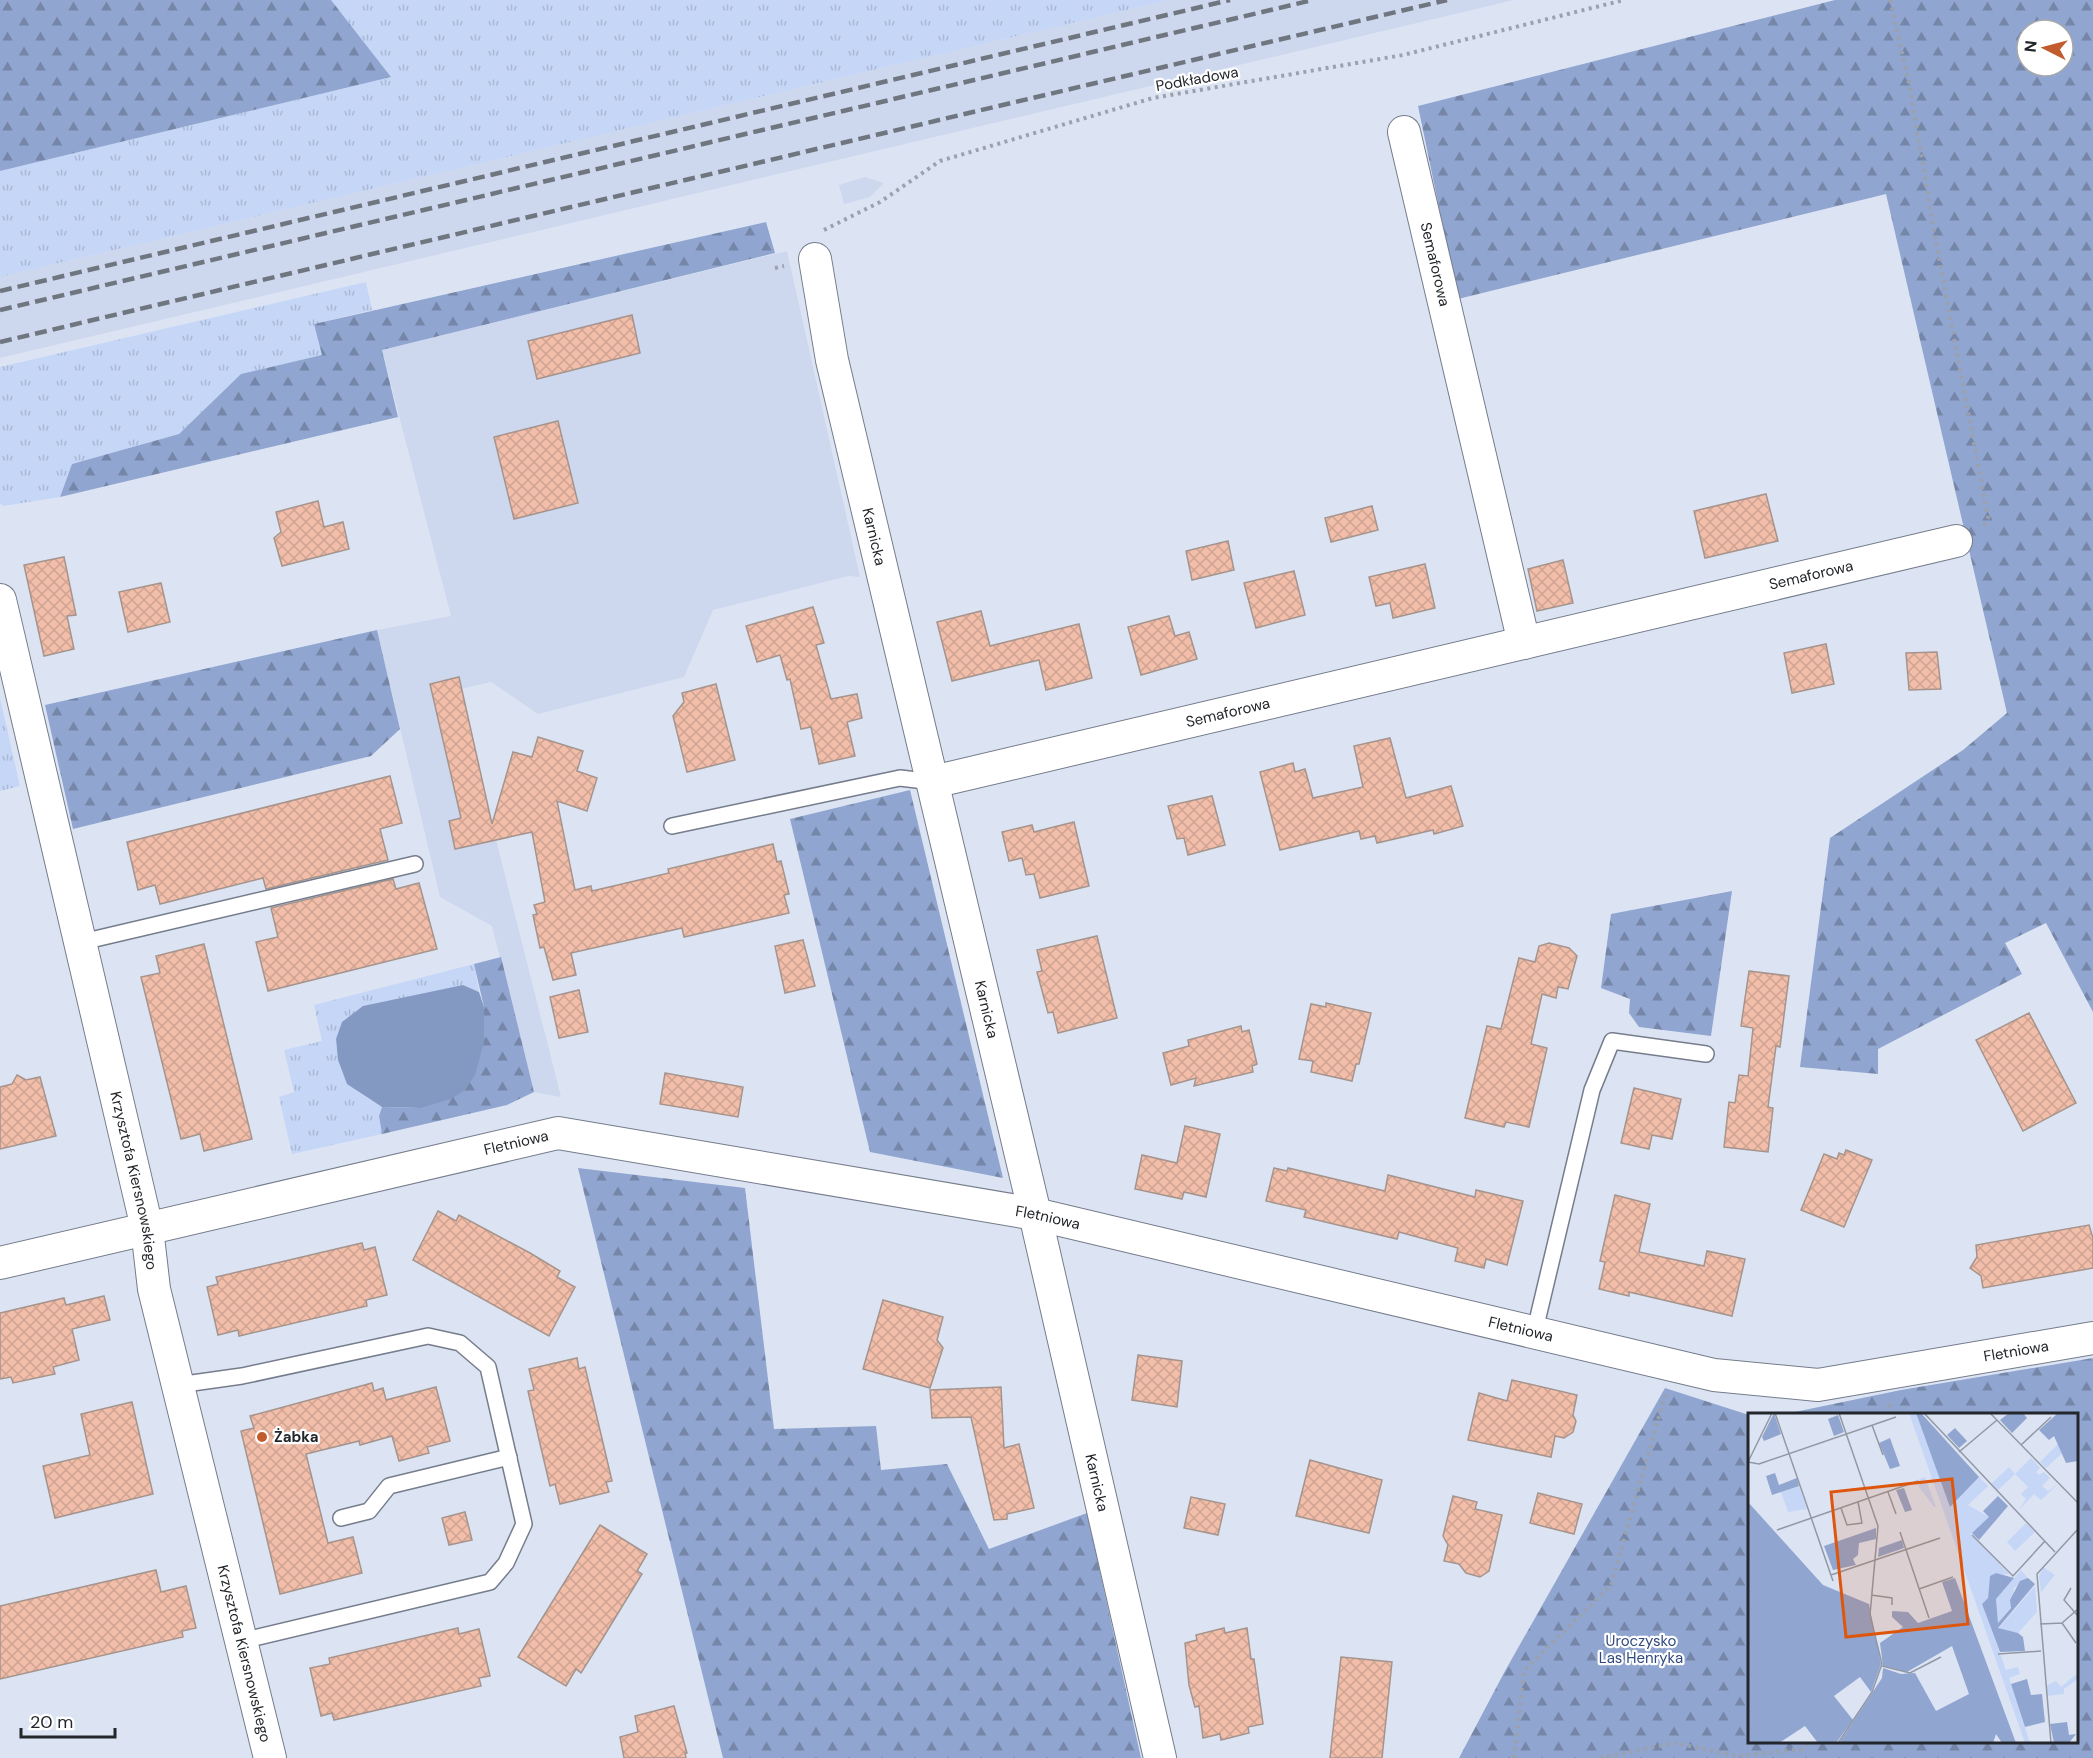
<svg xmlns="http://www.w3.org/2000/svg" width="2093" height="1758" font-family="'DM Sans',sans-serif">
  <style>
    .built { fill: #cdd7ee }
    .grass { fill: url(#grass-tufts) }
    .forest { fill: url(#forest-firs); fill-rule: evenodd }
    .water { fill: #8499c2 }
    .building { fill: url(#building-cross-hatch); stroke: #a5948d; stroke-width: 1.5 }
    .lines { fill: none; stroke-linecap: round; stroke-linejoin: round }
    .service-casing { stroke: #757c8b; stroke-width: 18 }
    .minor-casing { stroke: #757c8b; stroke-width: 34 }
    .path { stroke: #9ba1ad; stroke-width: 4; stroke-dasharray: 3 4.5; stroke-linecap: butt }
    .service { stroke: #fff; stroke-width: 15 }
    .minor { stroke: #fff; stroke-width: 32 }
    .rail { stroke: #70767f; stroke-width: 4.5; stroke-dasharray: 12 6; stroke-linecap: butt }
    .poi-dot { fill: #c25c2d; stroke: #fff; stroke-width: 2 }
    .labels { text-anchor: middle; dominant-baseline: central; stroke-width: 4.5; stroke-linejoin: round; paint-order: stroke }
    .street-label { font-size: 15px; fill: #23262b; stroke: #fff }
    .poi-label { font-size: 15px; font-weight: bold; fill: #23262b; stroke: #fff; text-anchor: start }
    .park-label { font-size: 15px; fill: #30497f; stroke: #fff }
    .inset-road { fill: none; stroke: #9298a4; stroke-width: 1.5 }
    .view { fill: #de560e; fill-opacity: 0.15; stroke: #de560e; stroke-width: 3 }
    .inset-edge { fill: none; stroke: #23262b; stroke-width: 3 }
  </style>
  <defs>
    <pattern id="grass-tufts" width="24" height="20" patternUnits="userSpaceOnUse" patternTransform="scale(1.5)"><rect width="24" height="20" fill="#c5d6f7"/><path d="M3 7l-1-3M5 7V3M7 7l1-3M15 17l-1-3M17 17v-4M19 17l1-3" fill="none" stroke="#a9b8d4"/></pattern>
    <pattern id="forest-firs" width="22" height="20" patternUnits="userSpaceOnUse" patternTransform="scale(1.5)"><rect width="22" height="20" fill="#90a5cf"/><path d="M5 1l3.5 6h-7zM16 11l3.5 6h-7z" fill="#7586a8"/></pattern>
    <pattern id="building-cross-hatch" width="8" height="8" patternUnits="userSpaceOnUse" patternTransform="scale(1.5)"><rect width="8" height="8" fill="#f2bea9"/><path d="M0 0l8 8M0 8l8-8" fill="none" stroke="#cfa392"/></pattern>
  </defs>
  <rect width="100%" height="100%" fill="#dce4f4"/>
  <!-- built -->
  <g class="built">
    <path d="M1169,0H1514L0,358V277Z"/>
    <path d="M865,177L884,183L870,197L844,204L839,185Z"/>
    <path d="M787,251L860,577L848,576L713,610L684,677L538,714L491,682L461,689L496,840L561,1097L534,1092L492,926L440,897L377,630L451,616L382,350Z"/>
  </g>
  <!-- grass -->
  <g class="grass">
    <path d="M331,0H1169L0,277V171L391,77Z"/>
    <path d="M366,282L372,310L314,324L323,355L241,374L179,434L72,464L60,497L3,506L0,503V367Z"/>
    <path d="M0,698L20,786L0,791Z"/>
    <path d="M474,964L479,992L463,985L336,1039C339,1082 348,1085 382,1107L379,1116L382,1134L292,1154L279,1097L294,1092L284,1050L322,1041L314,1005Z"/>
  </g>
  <!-- forest -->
  <g class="forest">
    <path d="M0,0H331L391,77L0,171Z"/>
    <path d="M1835,0H2093V1012L2046,923L2005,943L2022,974L1878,1049V1074L1800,1067L1830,838L1963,750L2007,713L1886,194L1458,299L1418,106ZM2027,30H2063V66H2027Z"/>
    <path d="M766,222L775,253L382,350L398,417L60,497L72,464L179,434L241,374L322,355L314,324Z"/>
    <path d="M377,630L400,729L371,756L73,829L45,705Z"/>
    <path d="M910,790L1003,1178L870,1152L790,819Z"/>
    <path d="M1732,891L1711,1036L1639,1027L1629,1013L1630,999L1601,988L1611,914Z"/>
    <path d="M501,957L534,1092L507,1105L382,1134L379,1116L382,1107L417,1108L484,1007L474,964Z"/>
    <path d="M578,1168L745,1188L774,1429L876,1426L881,1470L947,1464L989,1549L1087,1513L1141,1758H723Z"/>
    <path d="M2093,1358V1758H1459L1505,1671L1665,1388L1749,1415L1750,1742H2076V1414H1785L1901,1390Z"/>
  </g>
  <!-- water -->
  <path class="water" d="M463,985L479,992L484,1007V1042L475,1075L465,1090L451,1099L420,1108L382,1107L347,1084L338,1060L336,1039L342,1022L363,1006Z"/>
  <!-- building -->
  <g class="building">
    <path d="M632,315L640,353L537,379L528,341Z"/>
    <path d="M558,421L578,503L514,519L494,437Z"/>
    <path d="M1766,494L1778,541L1705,558L1694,511Z"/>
    <path d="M318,501L324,527L343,522L349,549L282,566L274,538L281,532L276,512Z"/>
    <path d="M1372,506L1378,530L1331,542L1325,518Z"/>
    <path d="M1228,541L1234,570L1192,580L1186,551Z"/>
    <path d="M64,557L76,615L67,616L74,649L44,656L24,565Z"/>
    <path d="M1563,560L1573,603L1537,611L1528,569Z"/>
    <path d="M1425,564L1435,608L1393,618L1390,603L1376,606L1369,577Z"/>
    <path d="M1294,571L1305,615L1256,628L1244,583Z"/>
    <path d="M161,583L170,622L128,632L119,592Z"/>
    <path d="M813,607L824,643L816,645L831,699L857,694L862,718L847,722L855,756L819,764L811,727L801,729L790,679L787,680L780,655L757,662L746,626Z"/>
    <path d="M981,611L990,646L1079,624L1092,678L1046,690L1039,660L952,681L937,622Z"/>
    <path d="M1169,616L1175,636L1189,632L1197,659L1141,675L1128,627Z"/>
    <path d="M1826,644L1834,684L1792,693L1784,653Z"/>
    <path d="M1937,652L1941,689L1909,690L1906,653Z"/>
    <path d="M459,677L492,824L513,752L532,757L538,737L583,751L577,771L597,778L587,811L557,801L575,890L591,886L592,891L669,873L668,869L773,844L777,862L781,861L789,894L784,895L789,913L684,937L682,928L571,953L576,975L553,980L544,947L540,948L533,915L537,914L534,905L545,902L532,832L455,849L449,821L461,818L430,684Z"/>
    <path d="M716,684L735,760L687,772L673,716L684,702L682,693Z"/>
    <path d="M1390,738L1406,798L1451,786L1463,826L1434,834L1433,830L1377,843L1375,836L1361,839L1359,831L1280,850L1260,772L1293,763L1295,772L1305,769L1313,798L1363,787L1354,746Z"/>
    <path d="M390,776L402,823L380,829L388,860L266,889L263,878L160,904L155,885L138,890L127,842Z"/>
    <path d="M1212,796L1225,845L1188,855L1184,838L1177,839L1168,806Z"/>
    <path d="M1074,822L1089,886L1040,898L1034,874L1026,875L1022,858L1009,861L1002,832L1032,825L1034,832Z"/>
    <path d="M393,879L396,889L419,883L437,949L268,991L256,942L278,937L271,908Z"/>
    <path d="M1097,936L1117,1018L1058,1033L1053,1012L1048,1013L1037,972L1042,971L1037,950Z"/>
    <path d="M803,940L815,986L785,993L775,946Z"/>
    <path d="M1549,943L1569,948L1577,956L1568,989L1558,987L1556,998L1542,994L1531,1044L1547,1048L1529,1127L1506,1122L1504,1127L1465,1118L1487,1026L1501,1029L1519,958L1535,962L1539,946Z"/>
    <path d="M204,944L252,1139L204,1151L200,1134L181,1139L141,977L160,973L156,956Z"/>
    <path d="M1749,971L1789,976L1780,1047L1776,1046L1768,1107L1773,1108L1768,1152L1724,1147L1729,1102L1735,1103L1739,1075L1748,1076L1753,1028L1741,1026Z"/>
    <path d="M579,990L588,1032L559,1038L550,997Z"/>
    <path d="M1326,1003L1371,1013L1359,1064H1356L1352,1081L1311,1072L1313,1061L1299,1059L1311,1004L1326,1007Z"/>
    <path d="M2029,1013L2076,1103L2023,1131L1976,1040Z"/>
    <path d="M1241,1026L1242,1032L1249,1030L1257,1064L1252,1066L1253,1072L1194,1086L1196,1078L1171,1085L1163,1053L1189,1046L1188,1040Z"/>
    <path d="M665,1073L743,1087L738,1117L660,1104Z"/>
    <path d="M17,1075L26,1080L40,1077L56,1136L0,1149V1087L12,1084Z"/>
    <path d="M1634,1088L1681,1099L1672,1139L1652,1135L1649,1149L1621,1143Z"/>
    <path d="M1185,1126L1220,1134L1206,1197L1184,1192L1182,1199L1135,1189L1142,1155L1177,1163Z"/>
    <path d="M1846,1150L1872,1160L1844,1227L1801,1210L1824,1154L1837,1159L1839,1153L1844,1155Z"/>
    <path d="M1274,1168L1287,1171L1288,1168L1385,1191L1388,1175L1475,1197L1476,1190L1523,1201L1507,1265L1486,1259L1484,1268L1455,1261L1458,1248L1399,1232L1397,1239L1304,1217L1306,1210L1266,1201Z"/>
    <path d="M1615,1195L1650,1204L1639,1252L1704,1266L1707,1251L1745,1259L1732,1316L1629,1292V1296L1599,1289L1605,1262L1600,1261Z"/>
    <path d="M438,1211L456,1221L459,1215L530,1253L560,1271L557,1277L575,1287L549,1336L413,1260Z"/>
    <path d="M2089,1225L2093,1238V1268L1983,1288L1981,1276L1970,1268L1977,1257L1976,1245Z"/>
    <path d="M362,1243L364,1250L375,1247L387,1295L366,1300L367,1306L239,1336L238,1330L218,1335L207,1287L218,1284L216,1277Z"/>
    <path d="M104,1296L110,1320L72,1329L79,1360L53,1367L55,1374L13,1383L11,1377L0,1379V1313L64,1298L66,1305Z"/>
    <path d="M883,1300L943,1317L937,1340L943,1348L930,1388L863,1369Z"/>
    <path d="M1138,1355L1182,1361L1177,1407L1132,1400Z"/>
    <path d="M577,1358L579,1369L585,1367L612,1481L606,1482L609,1492L560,1504L555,1484L550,1486L541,1448L528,1391L534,1390L529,1369Z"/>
    <path d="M1512,1380L1577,1395L1573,1415L1576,1421L1573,1432L1564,1438L1555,1436L1551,1457L1468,1440L1479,1393L1507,1401Z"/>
    <path d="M372,1383L374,1391L383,1388L386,1400L436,1387L450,1441L427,1447L429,1453L399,1461L392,1436L360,1445L359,1441L306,1454L328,1543L353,1537L362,1573L280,1594L241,1431L254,1428L250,1416Z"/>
    <path d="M1001,1387L1004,1448L1019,1444L1034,1508L1007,1514V1519L994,1520L971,1417L932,1418L930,1390Z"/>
    <path d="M132,1402L153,1494L55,1518L43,1466L90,1455L81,1414Z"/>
    <path d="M1310,1460L1382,1480L1369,1533L1296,1516Z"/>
    <path d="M1538,1493L1582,1504L1574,1534L1530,1523Z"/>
    <path d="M1453,1496L1477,1502L1475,1509L1502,1515L1489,1571L1480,1577L1466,1573L1459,1564L1444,1561L1448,1545L1443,1536Z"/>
    <path d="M1191,1497L1225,1504L1218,1535L1184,1528Z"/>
    <path d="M465,1512L472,1540L449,1545L442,1518Z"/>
    <path d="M600,1525L647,1554L637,1571L642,1574L601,1641L581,1673L576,1669L566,1686L518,1657Z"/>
    <path d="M156,1570L161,1592L186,1586L196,1628L182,1631L183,1637L0,1679V1606Z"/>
    <path d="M458,1628L459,1634L479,1629L490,1676L479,1678L481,1686L334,1720L332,1713L321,1716L310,1668L330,1664L329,1658Z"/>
    <path d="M1224,1628L1225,1633L1247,1628L1251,1659H1254L1263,1724L1248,1727L1249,1733L1221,1740L1220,1734L1203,1738L1199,1706L1195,1707L1189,1685L1185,1643L1197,1640L1196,1635Z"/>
    <path d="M1341,1657L1392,1662L1382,1758H1330Z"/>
    <path d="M674,1706L687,1753H685L686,1758H624L620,1737L638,1732L635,1716Z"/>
  </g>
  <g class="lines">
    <!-- service casing -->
    <g class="service-casing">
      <g id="service">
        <path d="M672,826L900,778L933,782"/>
        <path d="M82,942L415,864"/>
        <path d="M1534,1334L1592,1090L1612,1041L1706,1054"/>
        <path d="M178,1385L242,1376L428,1336L460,1343L488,1367L524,1524L506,1563L490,1582L241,1641"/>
        <path d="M341,1518L369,1511L389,1486L509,1457"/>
      </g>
    </g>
    <!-- minor casing -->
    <g class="minor-casing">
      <g id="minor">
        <path id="s1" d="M1404,132L1524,643"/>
        <path id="s2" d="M815,259L832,360L1035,1214L1160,1758"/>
        <path id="s3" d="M0,600L147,1228L154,1289L270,1758"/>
        <path id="s4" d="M933,782L1956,541"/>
        <path id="s5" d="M0,1263L558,1133L1035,1214L1714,1375L1818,1385L2093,1338"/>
      </g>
    </g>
    <!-- path -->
    <g class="path">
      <path d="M1890,0L1909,83L1936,242L1988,518L1983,527"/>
      <path d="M824,230L880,202L940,161L1153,98L1403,55L1624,0"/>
      <path d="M775,268L784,266"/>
      <path d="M1889,1404L1892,1414"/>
      <path d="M1514,1758L1524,1671L1611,1585L1665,1395"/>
      <path d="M1600,1758L1675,1743L1738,1756L1802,1749L1810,1742"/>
    </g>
    <!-- service -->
    <use href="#service" class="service"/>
    <!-- minor -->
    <use href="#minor" class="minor"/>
    <!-- rail -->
    <g class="rail">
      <path d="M0,291L1230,0"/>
      <path d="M0,310L1313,0"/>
      <path d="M0,342L1447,0"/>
    </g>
  </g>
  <!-- markers -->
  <circle class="poi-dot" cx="262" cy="1437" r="6"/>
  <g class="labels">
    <!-- street labels -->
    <g class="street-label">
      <text transform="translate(1197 79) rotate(-10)">Podkładowa</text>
      <text stroke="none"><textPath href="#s1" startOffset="136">Semaforowa</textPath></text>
      <text stroke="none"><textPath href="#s2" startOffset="284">Karnicka</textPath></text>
      <text stroke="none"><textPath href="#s4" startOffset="902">Semaforowa</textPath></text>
      <text stroke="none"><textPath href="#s4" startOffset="303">Semaforowa</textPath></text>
      <text stroke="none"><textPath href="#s2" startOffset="770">Karnicka</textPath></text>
      <text stroke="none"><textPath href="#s5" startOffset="530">Fletniowa</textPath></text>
      <text stroke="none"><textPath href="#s3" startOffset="596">Krzysztofa Kiersnowskiego</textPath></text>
      <text stroke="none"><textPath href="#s5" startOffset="1070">Fletniowa</textPath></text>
      <text stroke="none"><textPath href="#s5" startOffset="1556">Fletniowa</textPath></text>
      <text stroke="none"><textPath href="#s5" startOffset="2060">Fletniowa</textPath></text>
      <text stroke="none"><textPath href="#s2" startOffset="1256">Karnicka</textPath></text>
      <text stroke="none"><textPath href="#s3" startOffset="1082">Krzysztofa Kiersnowskiego</textPath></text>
    </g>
    <!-- poi labels -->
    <g class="poi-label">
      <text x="274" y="1437">Żabka</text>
    </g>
    <!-- park labels -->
    <g class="park-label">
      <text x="1641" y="1641">Uroczysko<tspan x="1641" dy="17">Las Henryka</tspan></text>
    </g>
  </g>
  <!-- overview -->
  <g transform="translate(1748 1413)">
    <rect width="330" height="330" fill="#dce4f4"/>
    <path d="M161,0H168L202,93L231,64L240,73L220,92L241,104L223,121L261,161L242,163L240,185L234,191L258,257L270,254L272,261L261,265L282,330H277ZM310,31L314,40L298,55L292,49ZM283,45L292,55L288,59L291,62L296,59L302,65L294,73L300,78L309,72L293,87L286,81L270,98L278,86L273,81L280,74L267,61L249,78L243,71L261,54L267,61ZM177,64L188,94H186L171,74L170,67ZM51,73L59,96L40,99L33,79ZM278,110L287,119L267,138L259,129ZM273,157L280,165L266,175L263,194L250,210L248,186ZM287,173L289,199L270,220L250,216ZM330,260V266L316,276V281L299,283L298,273L308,268L313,274Z" fill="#c5d6f7"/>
    <path d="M26,0L33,21L16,28L14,24ZM168,0H173L231,64L202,94ZM261,0H275L279,5L264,20L252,7ZM310,0H330V48L318,50L306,23L301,27L291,17ZM90,2L96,19L86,23L80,6ZM207,15L219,28L211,35L199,22ZM142,25L152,53L142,56L131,30ZM27,60L31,72L49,65L51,73L24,82L18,63ZM156,75L164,97L157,99L148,77ZM250,83L260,93L231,127L224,120L241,104L235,98ZM0,89L75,172L121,191L133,251L123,279L112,264L86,283L105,307L88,330H70L57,313L31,330H0ZM128,115V126L111,130L110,142L105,146L108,152L85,157L76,133ZM154,127L156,135L130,144L131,135ZM248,160L266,165L248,186L250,210L263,195L262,187L272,168L280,165L287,171L250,215L270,220L275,224L277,238L252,239L234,191L240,185L242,163ZM207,165L268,330H254L248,321L245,330H91L134,265L135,255L153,261L167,260L188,298L221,281L204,233L159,259L135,253L132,230L155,214L144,204V198L160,199L170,210L204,198L194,169ZM279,266L283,282L294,281L297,309L277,314L263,271ZM319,309L321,322L328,321L321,330H306L302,311Z" fill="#90a5cf"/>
    <path d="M295,154L307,162L293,179L291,164Z" fill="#c5d6f7"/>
    <path class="inset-road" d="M27,0L85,168M176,0L307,139M242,0L330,90M124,12L135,42M273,32L303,4M211,39L249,7M0,49L11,51L148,4M0,49L24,0M140,79L148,101M93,95L99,112L114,110L110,89M29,117L170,68M152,119L181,205M224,122L265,163L297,128M83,162L192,125M323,175L316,187L330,203M171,176L205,164M123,182L144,185V192M314,210L328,230M292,211L314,210L330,196M250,241L293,238M134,253L162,260L193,244M90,330L124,279L134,251L122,202L130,113L91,0M303,330L289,161L330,116"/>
    <path class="view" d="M204,66L220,211L98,224L83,79Z"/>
    <rect width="330" height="330" class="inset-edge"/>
  </g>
  <!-- north arrow -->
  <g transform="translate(2045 48) rotate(276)"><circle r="28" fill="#ffffff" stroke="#a7a8aa" stroke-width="1.5"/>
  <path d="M0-4.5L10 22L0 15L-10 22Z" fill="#c25c2d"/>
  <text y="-9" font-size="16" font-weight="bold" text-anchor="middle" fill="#23262b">N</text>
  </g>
  <!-- scale -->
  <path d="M21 1728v9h94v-9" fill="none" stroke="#23262b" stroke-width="3"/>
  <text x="30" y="1728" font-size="18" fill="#23262b" stroke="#ffffff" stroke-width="4.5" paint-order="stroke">20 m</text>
</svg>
